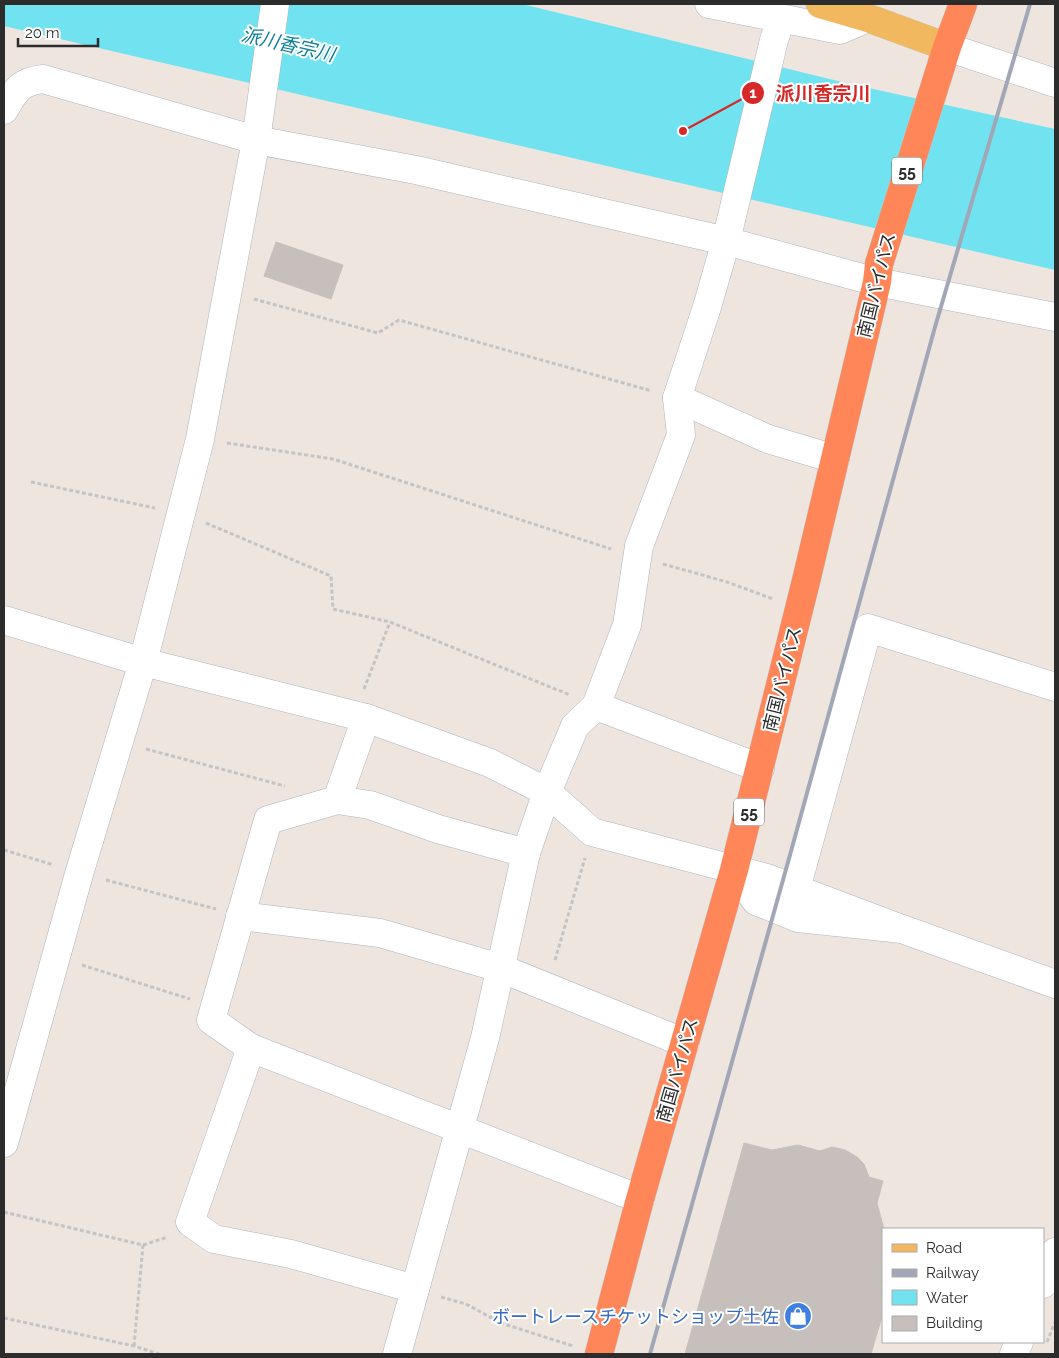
<svg xmlns="http://www.w3.org/2000/svg" width="1059" height="1358" font-family="Raleway,'Noto Sans JP',sans-serif">
  <style>
    .water { fill: #71e3f0 }
    .building { fill: #c6bfbb; stroke: #c9c0b8 }
    .lines { fill: none; stroke-linecap: round; stroke-linejoin: round }
    .minor-casing { stroke: #afb4bc; stroke-width: 29 }
    .major-casing { stroke: #c4c4c4; stroke-width: 29 }
    .highway-casing { stroke: #c4c4c4; stroke-width: 29 }
    .path { stroke: #c4c4c4; stroke-width: 3; stroke-dasharray: 4 2.5; stroke-linecap: butt }
    .minor { stroke: #fff; stroke-width: 28 }
    .major { stroke: #f2b85f; stroke-width: 28 }
    .highway { stroke: #ff8658; stroke-width: 28 }
    .rail { stroke: #a1a7b6; stroke-width: 4 }
    .labels { text-anchor: middle; dominant-baseline: central; stroke-width: 4; stroke-linejoin: round; paint-order: stroke }
    .shield { fill: #fff; stroke: #6b6b6b; stroke-width: 1 }
    .shield-label { font-size: 16px; font-weight: bold; fill: #2c2c2c }
    .street-label { font-size: 18px; fill: #2c2c2c; stroke: #fff }
    .shop-label { font-size: 18px; fill: #366cbe; stroke: #fff; text-anchor: end }
    .water-label { font-size: 19px; font-style: italic; fill: #0c7f99; stroke: #fff }
    .leader { fill: none; stroke: #d62828; stroke-width: 2 }
    .callout-dot { fill: #d62828; stroke: #fff; stroke-width: 2 }
    .mark-label { font-size: 15px; text-anchor: middle; font-weight: bold; fill: #fff }
    .callout-label { font-size: 19px; text-anchor: middle; font-weight: bold; fill: #d62828; stroke: #fff; stroke-width: 4; stroke-linejoin: round; paint-order: stroke }
  </style>
  <rect width="100%" height="100%" fill="#eee5df"/>
  <!-- water -->
  <path class="water" d="M4,4H522L846,83L1055,129V270L4,26Z"/>
  <!-- building -->
  <g class="building">
    <path d="M276,242L343,265L331,299L264,276Z"/>
    <path d="M744,1143L772,1150L798,1145L820,1151L832,1147L845,1150L857,1157L864,1164L869,1177L883,1181L877,1203L884,1229H883V1313L871,1354H685Z"/>
  </g>
  <g class="lines">
    <!-- minor casing -->
    <g class="minor-casing">
      <g id="minor">
        <path d="M709,4L840,30L868,18"/>
        <path d="M947,47L1055,83"/>
        <path d="M4,110C16,90 19,82 43,79L256,140L416,170L726,241L877,282L1055,317"/>
        <path d="M677,398L768,439L835,459"/>
        <path d="M4,620L143,662L366,718L490,763L547,792L592,832L767,878L902,929L798,918L756,901L734,870"/>
        <path d="M366,718L337,800L268,820L211,1020L251,1048L640,1199"/>
        <path d="M760,768L596,706L627,625L639,546L681,435L677,398L707,307L726,241L774,40L781,19"/>
        <path d="M337,800L370,805L438,829L526,853"/>
        <path d="M796,889L868,628L1055,687"/>
        <path d="M240,916L380,933L500,968L685,1043"/>
        <path d="M902,929L1055,984"/>
        <path d="M251,1048L190,1222L214,1239L291,1254L415,1289"/>
        <path d="M4,1143L79,874L143,662L200,439L256,140L275,4"/>
        <path d="M1043,1284L1055,1252"/>
        <path d="M397,1354L485,1038L526,853L547,792L575,726L596,706"/>
        <path d="M1014,1354L1019,1342"/>
      </g>
    </g>
    <!-- major casing -->
    <g class="major-casing">
      <path id="major" d="M820,4L868,18L947,47"/>
    </g>
    <!-- highway casing -->
    <g class="highway-casing">
      <path id="highway" d="M599,1354L640,1199L734,870L806,581L877,282L879,264L947,47L963,4"/>
    </g>
    <!-- path -->
    <g class="path">
      <path d="M254,299L378,333L399,320L652,391"/>
      <path d="M227,443L333,459L611,549"/>
      <path d="M31,482L155,508"/>
      <path d="M206,523L331,576L333,609L390,622L570,695"/>
      <path d="M663,564L727,582L773,599"/>
      <path d="M364,689L390,622"/>
      <path d="M146,749L285,786"/>
      <path d="M4,850L54,865"/>
      <path d="M106,880L216,909"/>
      <path d="M555,960L585,858"/>
      <path d="M82,965L190,999"/>
      <path d="M4,1212L143,1245L168,1237"/>
      <path d="M441,1297L466,1304L501,1323L573,1346"/>
      <path d="M4,1318L134,1346L159,1354"/>
      <path d="M1047,1342L1055,1322"/>
      <path d="M134,1346L143,1245"/>
    </g>
    <!-- minor -->
    <use href="#minor" class="minor"/>
    <!-- major -->
    <use href="#major" class="major"/>
    <!-- highway -->
    <use href="#highway" class="highway"/>
    <!-- rail -->
    <path class="rail" d="M650,1354L790,855L935,327L1030,4"/>
  </g>
  <!-- icons -->
  <defs>
    <g id="shop-disc" transform="scale(1.4375)"><circle r="9.5" fill="#3f7fe0" stroke="#fff"/><path d="M-5-2.5h2.3a2.7 3.5 0 0 1 5.4 0H5L5.5 6h-11ZM-1.5-2.5h3a1.5 2.3 0 0 0-3 0Z" fill="#fff"/></g>
  </defs>
  <g fill-rule="evenodd">
    <use href="#shop-disc" x="798" y="1316"/>
  </g>
  <g class="labels">
    <!-- shield labels -->
    <g class="shield">
      <rect x="892" y="157.5" width="30" height="27" rx="4"/>
      <rect x="734" y="798.5" width="30" height="27" rx="4"/>
    </g>
    <g class="shield-label">
      <text x="907" y="171">55</text>
      <text x="749" y="812">55</text>
    </g>
    <!-- street labels -->
    <g class="street-label">
      <text transform="translate(876 285) rotate(-76)">南国バイパス</text>
      <text transform="translate(782 679) rotate(-76)">南国バイパス</text>
      <text transform="translate(677 1070) rotate(-74)">南国バイパス</text>
    </g>
    <!-- shop labels -->
    <g class="shop-label">
      <text x="779" y="1316">ボートレースチケットショップ土佐</text>
    </g>
    <!-- water labels -->
    <g class="water-label">
      <text transform="translate(288 44) rotate(13)">派川香宗川</text>
    </g>
  </g>
  <!-- callouts -->
  <path class="leader" d="M683 131L753 93"/>
  <g class="callout-dot">
    <circle cx="683" cy="131" r="5"/>
    <circle cx="753" cy="93" r="12"/>
  </g>
  <g class="mark-label">
    <text x="753" y="98">1</text>
  </g>
  <g class="callout-label">
    <text x="823" y="100">派川香宗川</text>
  </g>
  <!-- border -->
  <rect width="1059" height="1358" fill="none" stroke="#2c2c2c" stroke-width="10"/>
  <!-- legend -->
  <rect x="882" y="1228" width="162" height="115" fill="#ffffff" stroke="#ababab"/>
  <rect x="892" y="1244" width="25" height="8" fill="#f2b85f" stroke="#ababab"/>
  <text x="926" y="1253" font-size="15" fill="#2c2c2c">Road</text>
  <rect x="892" y="1269" width="25" height="8" fill="#a1a7b6" stroke="#ababab"/>
  <text x="926" y="1278" font-size="15" fill="#2c2c2c">Railway</text>
  <rect x="892" y="1290" width="25" height="15" fill="#71e3f0" stroke="#ababab"/>
  <text x="926" y="1303" font-size="15" fill="#2c2c2c">Water</text>
  <rect x="892" y="1316" width="25" height="15" fill="#c6bfbb" stroke="#ababab"/>
  <text x="926" y="1328" font-size="15" fill="#2c2c2c">Building</text>
  <!-- scale -->
  <path d="M18 38v8h80v-8" fill="none" stroke="#2c2c2c" stroke-width="2.5"/>
  <text x="25" y="38" font-size="15" fill="#2c2c2c" stroke="#ffffff" stroke-width="4" paint-order="stroke">20 m</text>
</svg>
